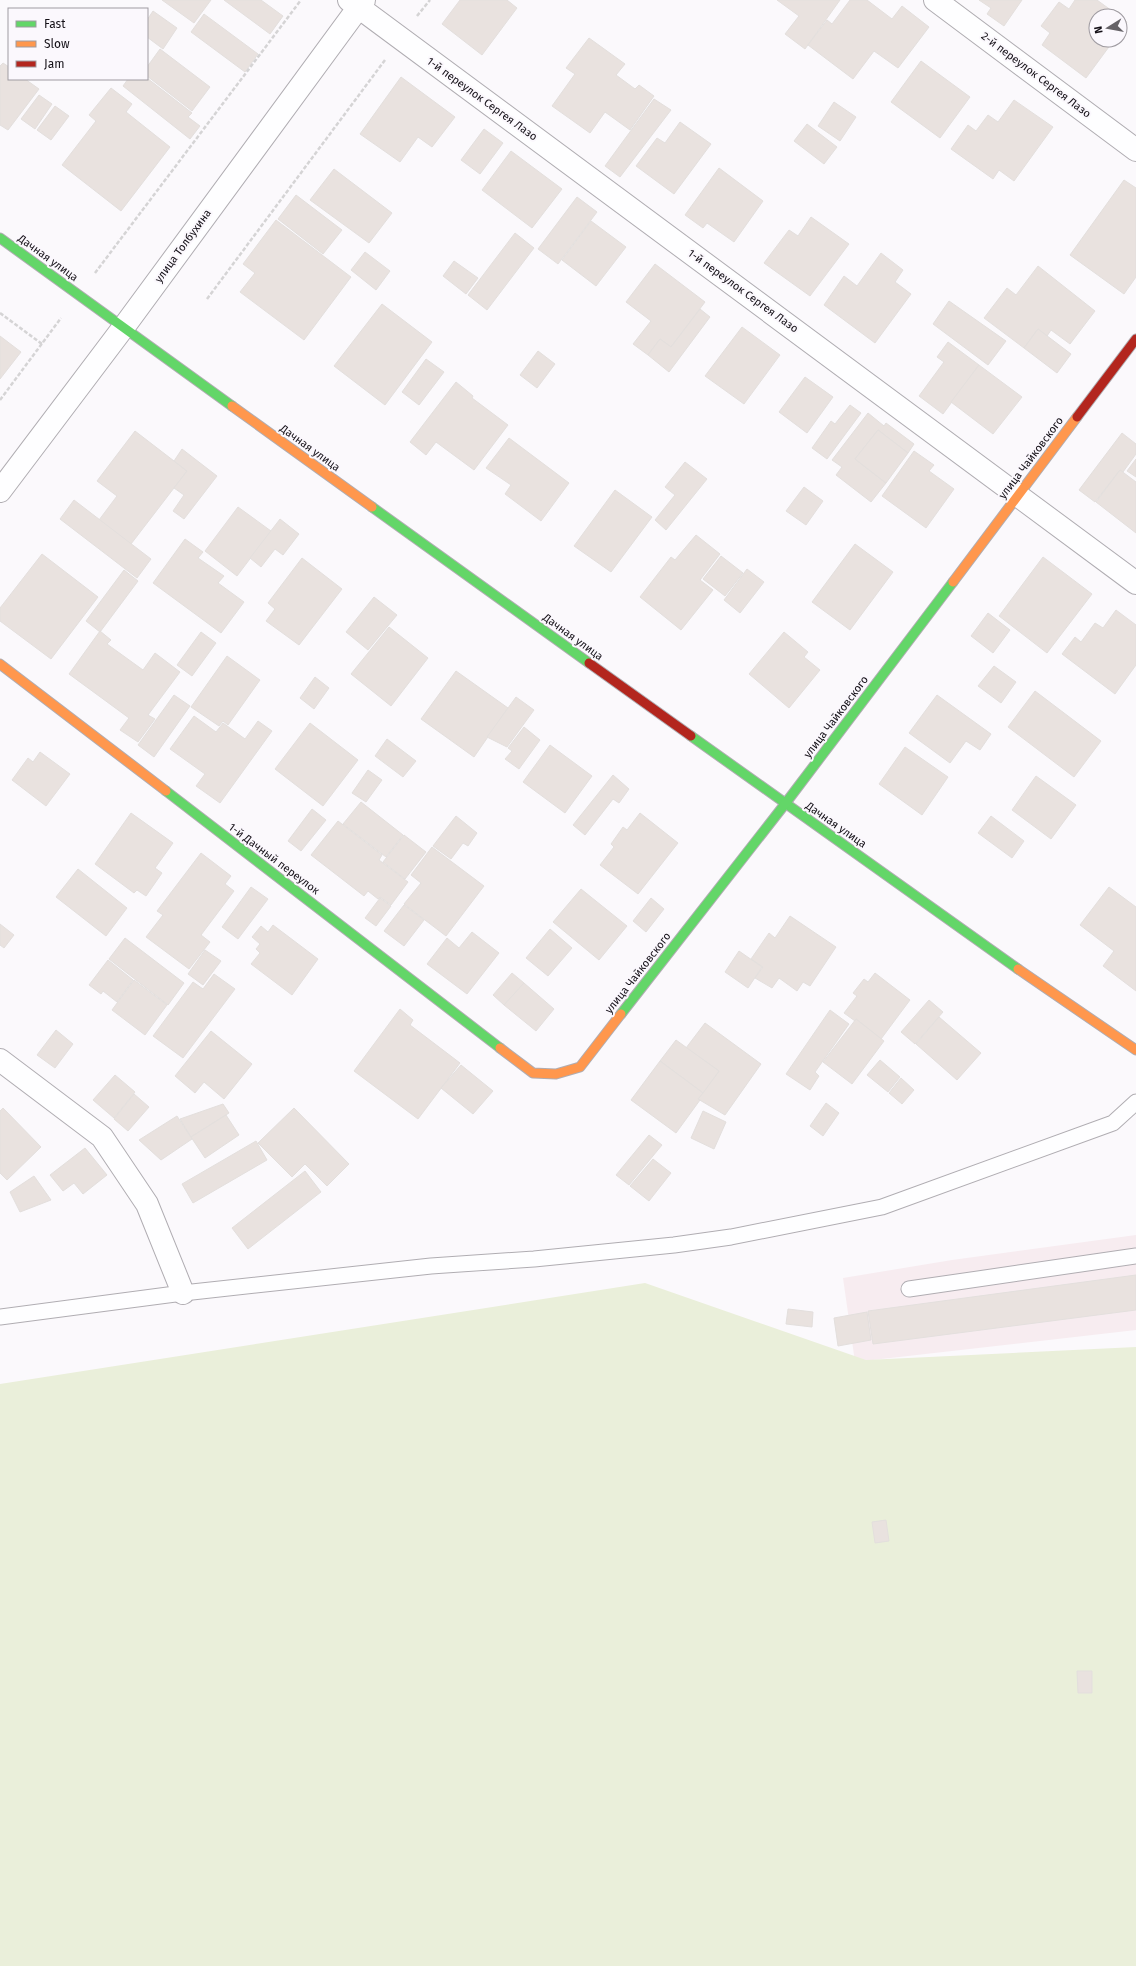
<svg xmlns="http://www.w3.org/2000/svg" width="1136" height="1966" font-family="'Fira Sans',sans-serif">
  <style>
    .industrial { fill: #f7ecf0 }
    .green { fill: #eaefda }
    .building { fill: #e9e2df; stroke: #e3dfdd }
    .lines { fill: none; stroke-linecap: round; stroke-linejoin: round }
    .lane-casing { stroke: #b0adb2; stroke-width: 17 }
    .street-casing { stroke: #b0adb2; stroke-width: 24 }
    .fast-casing { stroke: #b0adb2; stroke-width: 11 }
    .slow-casing { stroke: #b0adb2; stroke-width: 11 }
    .jam-casing { stroke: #b0adb2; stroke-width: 11 }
    .path { stroke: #d5d4d5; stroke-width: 2.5; stroke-dasharray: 4 2; stroke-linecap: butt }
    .lane { stroke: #fefeff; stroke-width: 15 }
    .street { stroke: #fefeff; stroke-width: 22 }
    .fast { stroke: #63d668; stroke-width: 9 }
    .slow { stroke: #ff974d; stroke-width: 9 }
    .jam { stroke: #b3261e; stroke-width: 9 }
    .labels { text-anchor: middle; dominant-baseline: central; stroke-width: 4; stroke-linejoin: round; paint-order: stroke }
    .street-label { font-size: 11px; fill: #141017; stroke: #fbf8fd }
  </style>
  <rect width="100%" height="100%" fill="#fbf9fc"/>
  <!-- industrial -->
  <path class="industrial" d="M1136,1235V1330L855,1362L843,1278L952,1260Z"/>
  <!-- green -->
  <path class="green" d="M645,1283L866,1360L1136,1347V1966H0V1384Z"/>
  <!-- building -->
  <g class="building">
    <path d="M162,0H211L194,23Z"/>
    <path d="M224,0H261L283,16L270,34Z"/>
    <path d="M460,0H507L517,8L482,55L442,24Z"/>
    <path d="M777,0H840L805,49L785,34L799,16Z"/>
    <path d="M850,0H867L892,19L902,6L929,27L898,68L874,51L853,79L808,45L827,20L832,24Z"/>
    <path d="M979,0H1022L1004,26L987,14L991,8Z"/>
    <path d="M1075,0H1097L1119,16H1096V40H1114L1086,78L1042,45L1050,33L1041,26L1059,2L1069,9Z"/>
    <path d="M153,11L177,28L163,49L147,37V20Z"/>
    <path d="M204,14L258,54L245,72L191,32Z"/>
    <path d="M1120,17L1127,22L1120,32Z"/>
    <path d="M589,38L625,64L616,75L635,89L639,85L654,96L630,130L605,112L590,133L552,106L575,74L566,68Z"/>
    <path d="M160,49L210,87L192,111L147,76V67Z"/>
    <path d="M921,61L970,97L940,138L891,102Z"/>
    <path d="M3,63L9,67V79H25L39,89L8,130L0,125V66Z"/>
    <path d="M401,77L455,117L432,147L418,137L400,162L360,134Z"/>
    <path d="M147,78L192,113L188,117L200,126L190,139L123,86L128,79Z"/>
    <path d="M111,88L132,104L126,112L170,147L121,211L62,165L96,121L89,115Z"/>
    <path d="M39,95L52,104L35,129L21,119Z"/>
    <path d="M654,99L671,110L620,177L605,166Z"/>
    <path d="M1014,100L1053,127L1014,181L999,170L993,179L951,149L968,125L976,131L988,115L998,122Z"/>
    <path d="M834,102L856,117L840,141L818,126Z"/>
    <path d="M55,106L69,116L51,140L37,130Z"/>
    <path d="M680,122L711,144L674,194L636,166L657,138L665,143Z"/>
    <path d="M807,124L837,147L824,164L794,141Z"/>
    <path d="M484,129L503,143L480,174L461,160Z"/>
    <path d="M511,151L562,189L532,228L482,190Z"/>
    <path d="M719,168L763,201L734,242L707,223L703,228L685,215Z"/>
    <path d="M334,169L392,213L369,243L310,200Z"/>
    <path d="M1124,180L1136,188V277L1124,294L1070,255Z"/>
    <path d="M296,195L342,230L323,254L278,219Z"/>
    <path d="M577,197L597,212L558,264L538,249Z"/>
    <path d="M811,217L849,244L810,296L764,263L789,230L798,236Z"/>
    <path d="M276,220L351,277L304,340L240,292L255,273L243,264Z"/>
    <path d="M591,221L626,247L596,286L562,260Z"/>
    <path d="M515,233L534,248L487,310L468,295Z"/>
    <path d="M365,252L390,271L376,290L351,270Z"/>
    <path d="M881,253L903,270L895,282L911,294L875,343L824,305L844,276L857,286Z"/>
    <path d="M454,261L478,278L466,294L443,276Z"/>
    <path d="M655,264L705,302L671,347L660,339L648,355L633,344L651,321L626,302Z"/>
    <path d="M1038,266L1095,311L1070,344L1051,330L1047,336L1038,329L1024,348L984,318L1007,288L1016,295Z"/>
    <path d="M949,301L1006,341L988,365L933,324Z"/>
    <path d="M382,304L432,342L385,405L334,366Z"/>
    <path d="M700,309L710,317L669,372L648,355L660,339L671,347Z"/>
    <path d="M742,327L780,355L744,404L705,376Z"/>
    <path d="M1038,329L1071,354L1057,373L1024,348Z"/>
    <path d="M0,336L21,352L0,379Z"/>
    <path d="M948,342L979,365L943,414L919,396L944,362L937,357Z"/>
    <path d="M538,351L555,364L537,388L520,375Z"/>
    <path d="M426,359L444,372L419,405L402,392Z"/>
    <path d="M979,365L1022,397L993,434L951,402Z"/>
    <path d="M805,377L833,397L807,433L779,412Z"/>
    <path d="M456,382L473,396L472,398L508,425L474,470L436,442L426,455L410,442Z"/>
    <path d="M850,405L861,413L827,459L812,448L831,421L835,424Z"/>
    <path d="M868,413L884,426L886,423L914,444L908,453L878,430L855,459L886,483L871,502L836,475L842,467L832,460Z"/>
    <path d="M878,430L908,453L886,483L855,459Z"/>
    <path d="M135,431L187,471L131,544L99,520L117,496L97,481Z"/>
    <path d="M1122,433L1136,444V454L1123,472L1120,470L1095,502L1079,490Z"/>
    <path d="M509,438L569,483L541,521L505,494L511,485L486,468Z"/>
    <path d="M182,449L217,476L184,519L173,511L184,495L174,488L187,471L174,461Z"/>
    <path d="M914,451L934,465L929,471L954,489L926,528L882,496Z"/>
    <path d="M1136,459V477L1127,471Z"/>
    <path d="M685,462L707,479L666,530L655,520L675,495L665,487Z"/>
    <path d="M1120,470L1136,482V533L1096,502Z"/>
    <path d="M804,487L823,501L806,525L786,511Z"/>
    <path d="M615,490L652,517L611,572L574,546Z"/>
    <path d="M74,500L151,559L137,578L60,519Z"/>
    <path d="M238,507L271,531L237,576L205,551Z"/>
    <path d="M280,519L299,534L283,555L275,549L261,567L250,558Z"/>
    <path d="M696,535L720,554L700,580L713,590L681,630L640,597L671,557L675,560Z"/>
    <path d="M185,539L203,552L198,558L224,576L218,583L244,602L221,633L153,583Z"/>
    <path d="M855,544L893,572L850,630L812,602Z"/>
    <path d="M42,554L98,597L51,659L0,621V608Z"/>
    <path d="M721,556L743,573L725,596L703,579Z"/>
    <path d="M1043,557L1092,594L1047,653L999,616Z"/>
    <path d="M302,558L342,589L299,645L266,621L275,609L268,603Z"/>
    <path d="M747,569L764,582L740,613L724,600Z"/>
    <path d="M124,570L138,581L100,632L86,621Z"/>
    <path d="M374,597L397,615L368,650L346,632Z"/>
    <path d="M1116,610L1136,625V665L1115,694L1062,654L1075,637L1081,642L1095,623L1103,628Z"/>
    <path d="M988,613L1010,630L993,653L971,636Z"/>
    <path d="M389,627L428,658L391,706L351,674Z"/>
    <path d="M100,631L111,640L107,644L143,670L155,653L180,672L148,715L155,719L138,742L120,730L129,718L69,674Z"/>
    <path d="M201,632L216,643L192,676L177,665Z"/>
    <path d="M784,632L808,652L804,657L820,670L789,708L749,674Z"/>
    <path d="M227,656L260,680L228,725L223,721L219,726L191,707Z"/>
    <path d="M994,666L1016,682L1001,703L978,686Z"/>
    <path d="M456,671L508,708L474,757L421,719Z"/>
    <path d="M315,677L329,688L314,709L300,698Z"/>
    <path d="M1035,691L1101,741L1074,777L1008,727Z"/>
    <path d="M174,695L190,706L154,757L138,745Z"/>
    <path d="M937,695L991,734L980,750L966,741L950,763L909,733Z"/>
    <path d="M516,697L534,710L507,747L487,737Z"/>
    <path d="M194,716L216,732L223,723L245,739L258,721L272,731L220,803L196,786L205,774L170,749Z"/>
    <path d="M310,723L358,760L323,806L275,769Z"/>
    <path d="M524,727L540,740L519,769L505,759L512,751L508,748Z"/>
    <path d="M387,739L416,761L403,777L375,756Z"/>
    <path d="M550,745L592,776L565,813L523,782Z"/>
    <path d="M905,747L948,777L922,815L879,784Z"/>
    <path d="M40,752L70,774L46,806L12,780L28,758L33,762Z"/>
    <path d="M368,770L382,780L366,802L352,793Z"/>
    <path d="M613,775L629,789L619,803L613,799L585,835L573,825Z"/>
    <path d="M1036,776L1076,805L1051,839L1012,810Z"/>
    <path d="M361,802L403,835L386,857L343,824Z"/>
    <path d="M312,809L326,820L301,851L288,841Z"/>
    <path d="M131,813L173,843L155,868L162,873L146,896L137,890L134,893L95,864Z"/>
    <path d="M640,813L678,843L638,894L600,865L614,847L611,844L623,827L627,830Z"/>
    <path d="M456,816L477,833L468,846L463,843L451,859L433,846Z"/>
    <path d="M991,816L1024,841L1012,858L978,833Z"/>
    <path d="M338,821L382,855L379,860L408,882L391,905L380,897L378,899L368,891L364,896L311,855Z"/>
    <path d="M404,835L426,852L405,879L383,862Z"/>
    <path d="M432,847L484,886L446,936L404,904L421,883L411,875Z"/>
    <path d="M201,853L231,876L225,884L234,891L201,935L210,942L189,969L146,937L163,915L157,911Z"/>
    <path d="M78,869L127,908L106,936L56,897Z"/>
    <path d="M251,887L268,899L238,939L222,927Z"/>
    <path d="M1109,887L1136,907V991L1103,966L1114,951L1080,925Z"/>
    <path d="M581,889L627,926L599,960L553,922Z"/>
    <path d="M380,898L391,906L376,926L365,918Z"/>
    <path d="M651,898L664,909L646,932L633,921Z"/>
    <path d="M404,905L424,920L404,946L384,931Z"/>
    <path d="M790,916L836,947L810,986L803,982L797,991L779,978L772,988L755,978L763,967L751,959L769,933L775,938Z"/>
    <path d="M0,924L14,935L4,948L0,945Z"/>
    <path d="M273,925L318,959L292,995L251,964L260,953L256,949L260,944L252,937L261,926L268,932Z"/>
    <path d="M550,929L572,948L548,976L526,958Z"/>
    <path d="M472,932L499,953L467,994L427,964L447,938L459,948Z"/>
    <path d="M125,938L184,983L168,1005L109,959Z"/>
    <path d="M205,950L221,961L203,985L188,974Z"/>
    <path d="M739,951L762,967L748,988L725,972Z"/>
    <path d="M108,960L133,980L117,1002L103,991L101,994L89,985Z"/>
    <path d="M512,973L524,983L504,1005L493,995Z"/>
    <path d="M875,973L910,1000L881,1039L856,1019L855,1021L844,1013L857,996L853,993L864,979L868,982Z"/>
    <path d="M214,974L235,989L183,1058L153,1036L193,982L203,989Z"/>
    <path d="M134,980L167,1005L145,1035L112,1010Z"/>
    <path d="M524,983L554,1009L536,1031L504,1005Z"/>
    <path d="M929,1000L943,1012L915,1044L901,1032Z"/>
    <path d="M400,1009L413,1020L410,1025L460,1063L418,1119L354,1071Z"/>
    <path d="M830,1010L849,1024L815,1072L819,1076L810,1090L786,1074Z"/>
    <path d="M939,1017L981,1053L957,1080L916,1044Z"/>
    <path d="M856,1019L884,1041L852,1084L823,1062Z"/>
    <path d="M705,1023L761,1064L725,1115L698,1099L719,1071L686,1048Z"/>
    <path d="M56,1030L73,1044L55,1068L37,1055Z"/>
    <path d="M211,1031L252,1064L224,1099L204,1082L195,1093L175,1076Z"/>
    <path d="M676,1040L719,1071L703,1093L660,1061Z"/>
    <path d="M880,1060L900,1077L888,1092L867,1075Z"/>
    <path d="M660,1061L703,1093L698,1099L700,1100L676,1133L631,1100Z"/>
    <path d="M461,1065L493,1091L473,1114L441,1088Z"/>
    <path d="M115,1075L135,1092L114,1118L93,1100Z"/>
    <path d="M901,1078L914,1090L902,1104L889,1093Z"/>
    <path d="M134,1094L149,1107L128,1131L114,1119Z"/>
    <path d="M826,1103L839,1113L823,1136L810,1126Z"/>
    <path d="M223,1104L229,1113L191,1137L180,1119Z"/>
    <path d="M3,1108L41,1147L7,1180L0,1173V1111Z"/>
    <path d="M294,1108L349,1164L327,1186L305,1164L292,1177L258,1143Z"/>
    <path d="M703,1111L726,1122L714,1149L691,1138Z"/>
    <path d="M226,1115L239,1135L205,1158L191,1137Z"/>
    <path d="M177,1116L192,1139L161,1160L139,1140Z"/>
    <path d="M649,1135L662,1145L629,1185L616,1175Z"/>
    <path d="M256,1141L267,1160L193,1203L182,1184Z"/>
    <path d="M85,1148L107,1175L83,1194L74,1183L63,1191L50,1175Z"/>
    <path d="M653,1159L671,1173L649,1201L630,1186Z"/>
    <path d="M305,1171L321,1192L248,1249L232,1228Z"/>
    <path d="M34,1176L51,1200L20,1212L10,1192Z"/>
    <path d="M1136,1275V1310L873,1344L868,1311Z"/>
    <path d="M788,1309L813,1312L812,1327L786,1324Z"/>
    <path d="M867,1312L871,1340L838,1346L834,1318Z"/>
    <path d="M886,1520L889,1541L875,1543L872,1522Z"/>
    <path d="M1077,1671H1092V1693H1078Z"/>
  </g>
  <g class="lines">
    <!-- lane casing -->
    <g class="lane-casing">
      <g id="lane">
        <path d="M909,1289L1136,1256"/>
        <path d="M0,1317L183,1293L431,1266L534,1259L674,1245L731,1237L882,1207L1113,1123L1136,1102"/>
      </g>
    </g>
    <!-- street casing -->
    <g class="street-casing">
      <g id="street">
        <path d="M349,0L1136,583"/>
        <path d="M935,0L1136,150"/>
        <path d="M0,491L123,328L364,0"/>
        <path d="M0,1060L102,1137L147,1204L183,1293"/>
      </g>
    </g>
    <!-- fast casing -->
    <g class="fast-casing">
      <g id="fast">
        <path d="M0,238L232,406"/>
        <path d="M372,507L589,663"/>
        <path d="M691,736L1018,969"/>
        <path d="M166,791L500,1048"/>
        <path d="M621,1014L785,804L953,582"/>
      </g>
    </g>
    <!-- slow casing -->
    <g class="slow-casing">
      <g id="slow">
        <path d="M232,406L372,507"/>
        <path d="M953,582L1077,417"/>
        <path d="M0,664L166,791"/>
        <path d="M1018,969L1136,1050"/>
        <path d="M500,1048L533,1073L556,1074L580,1067L621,1014"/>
      </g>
    </g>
    <!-- jam casing -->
    <g class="jam-casing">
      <g id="jam">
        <path d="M1077,417L1136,339"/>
        <path d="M589,663L691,736"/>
      </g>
    </g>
    <!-- path -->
    <g class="path">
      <path d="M417,16L430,0"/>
      <path d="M95,273L301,0"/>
      <path d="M207,299L385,60"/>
      <path d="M0,313L42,344"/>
      <path d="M0,400L61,318"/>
    </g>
    <!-- lane -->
    <use href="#lane" class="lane"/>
    <!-- street -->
    <use href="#street" class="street"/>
    <!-- fast -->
    <use href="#fast" class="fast"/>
    <!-- slow -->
    <use href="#slow" class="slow"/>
    <!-- jam -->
    <use href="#jam" class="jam"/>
  </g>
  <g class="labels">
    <!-- street labels -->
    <g class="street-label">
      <text transform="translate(1036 75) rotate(37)">2-й переулок Сергея Лазо</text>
      <text transform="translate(482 99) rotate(36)">1-й переулок Сергея Лазо</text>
      <text transform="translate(183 246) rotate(-54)">улица Толбухина</text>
      <text transform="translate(48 258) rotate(36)">Дачная улица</text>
      <text transform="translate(743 291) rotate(36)">1-й переулок Сергея Лазо</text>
      <text transform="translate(310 448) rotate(36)">Дачная улица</text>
      <text transform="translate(1031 458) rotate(-53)">улица Чайковского</text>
      <text transform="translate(573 637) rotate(36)">Дачная улица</text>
      <text transform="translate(836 717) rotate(-53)">улица Чайковского</text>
      <text transform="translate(836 825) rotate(35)">Дачная улица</text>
      <text transform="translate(274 859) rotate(37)">1-й Дачный переулок</text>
      <text transform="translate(638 973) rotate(-52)">улица Чайковского</text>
    </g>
  </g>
  <!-- legend -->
  <rect x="8" y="8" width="140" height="72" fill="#fbf8fd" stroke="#9f9ba1"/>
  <rect x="16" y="21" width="20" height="6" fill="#63d668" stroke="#9f9ba1"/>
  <text x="44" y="28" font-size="12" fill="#141017">Fast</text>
  <rect x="16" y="41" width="20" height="6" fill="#ff974d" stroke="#9f9ba1"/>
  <text x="44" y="48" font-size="12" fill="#141017">Slow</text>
  <rect x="16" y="61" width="20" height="6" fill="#b3261e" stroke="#9f9ba1"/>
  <text x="44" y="68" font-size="12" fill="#141017">Jam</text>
  <!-- north arrow -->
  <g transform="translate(1108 28) rotate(259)"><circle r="19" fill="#fbf8fd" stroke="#9f9ba1"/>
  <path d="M0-3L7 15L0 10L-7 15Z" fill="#656267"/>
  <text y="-6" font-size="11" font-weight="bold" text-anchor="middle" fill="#141017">N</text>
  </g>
</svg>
